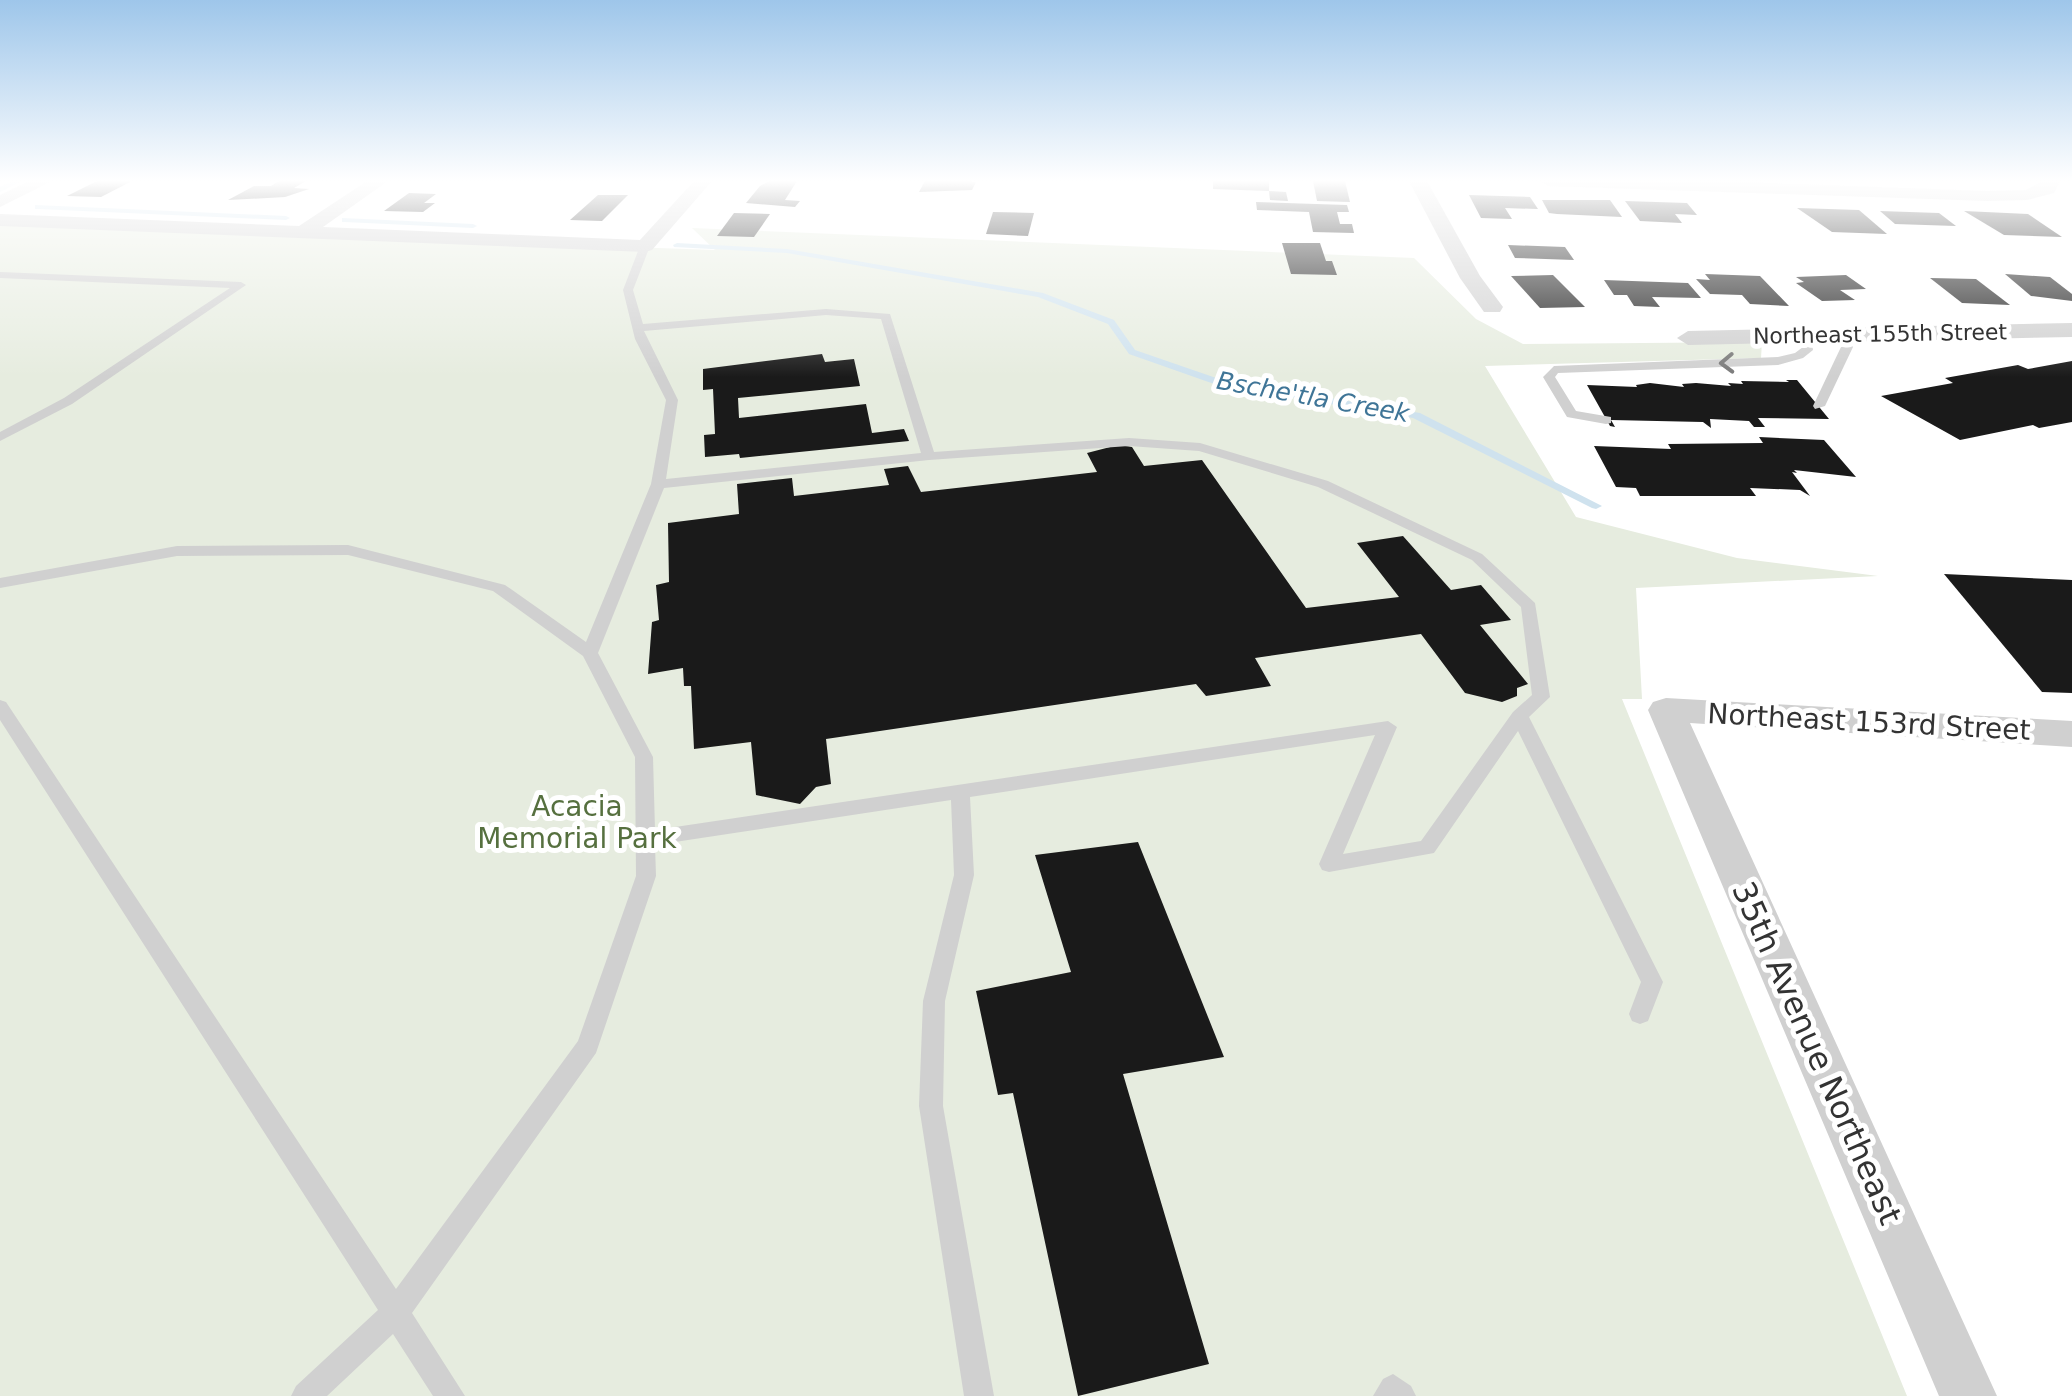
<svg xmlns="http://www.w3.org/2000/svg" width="2072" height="1396" font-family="'DejaVu Sans',sans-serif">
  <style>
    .green { fill: #e6ecdf }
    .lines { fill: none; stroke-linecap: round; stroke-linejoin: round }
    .stream { fill: #cfe2ee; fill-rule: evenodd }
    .building { fill: #1a1a1a }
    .service { fill: #d0d0d0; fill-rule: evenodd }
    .minor { fill: #d0d0d0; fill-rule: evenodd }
    .oneway { stroke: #7a7a7a }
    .labels { text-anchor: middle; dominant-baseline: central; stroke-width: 10; stroke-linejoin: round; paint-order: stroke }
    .far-street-label { font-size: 22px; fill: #333; stroke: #fff }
    .far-water-label { font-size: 25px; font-style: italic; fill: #3f7597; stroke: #fff }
    .street-label { font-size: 28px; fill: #333; stroke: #fff }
    .park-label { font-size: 28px; fill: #56703f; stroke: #fff }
    .near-street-label { font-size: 32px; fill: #333; stroke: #fff }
  </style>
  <rect width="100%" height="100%" fill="#fff"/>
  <!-- green -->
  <path class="green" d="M0,225L715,250L692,228L1414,258L1476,319L1523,344L1762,342L1761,358L1485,366L1576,517L1737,558L1878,576L1636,588L1642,699H1622L1907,1396H0Z"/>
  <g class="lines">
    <!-- stream -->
    <g class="stream">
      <path d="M12,181H22L0,192V187Z"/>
      <path d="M35,205L286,216L290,218L286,220L38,209H35Z"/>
      <path d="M342,218L473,224L477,226L473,228L345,222H342Z"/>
      <path d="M677,243L787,249L1043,293L1114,320L1135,350L1222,380L1420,413L1602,506L1596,509L1592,508L1413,418L1217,385L1129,354L1108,324L1038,297L787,253L674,247L673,245Z"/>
    </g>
  </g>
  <!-- building -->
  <g class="building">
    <path d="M97,181H132L101,197L67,196Z"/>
    <path d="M279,181H306L294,188L309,189L285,197L228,200L254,186H271Z"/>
    <path d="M769,181H797L785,200L800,201L795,207L746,203L760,186Z"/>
    <path d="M925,181H970L976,182L972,190L919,192Z"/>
    <path d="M1213,181H1269V191L1286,192L1288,201L1270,200L1269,191L1213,189Z"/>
    <path d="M1313,181H1345L1350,202L1317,201Z"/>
    <path d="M409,193L436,194L424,203H435L423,212L384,211Z"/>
    <path d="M598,195H628L602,221L570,220Z"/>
    <path d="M1469,195L1530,197L1538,209L1505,208L1512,219L1481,218Z"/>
    <path d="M1542,200H1610L1622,217L1557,214L1549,213Z"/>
    <path d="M1625,201L1687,203L1697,215L1675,214L1682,223L1640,221Z"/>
    <path d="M1256,202L1347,205L1349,212H1337L1340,224H1352L1354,233L1313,232L1309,212L1257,210Z"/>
    <path d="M1797,208L1859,210L1887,234L1832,232Z"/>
    <path d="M1880,211L1939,213L1956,226L1895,224Z"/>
    <path d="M1964,211L2028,214L2062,237L2004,235Z"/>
    <path d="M993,212L1034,213L1028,236L986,234Z"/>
    <path d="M734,213L770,214L754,237L717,236Z"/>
    <path d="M1282,243H1320L1326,261H1332L1337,275L1291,274Z"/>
    <path d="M1508,245L1565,247L1574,260L1515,258Z"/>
    <path d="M1705,274L1760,276L1789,306L1750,304L1742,295L1710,294L1696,279L1710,280Z"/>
    <path d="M2005,274L2050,277L2072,294V301L2031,296Z"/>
    <path d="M1553,275L1585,307L1540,308L1511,276Z"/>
    <path d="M1846,275L1866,289L1840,290L1855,300L1822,301L1796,283L1804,282L1796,277Z"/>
    <path d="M1930,278L1976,279L2010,305L1962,303Z"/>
    <path d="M1604,280L1688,283L1701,298L1652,297L1660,307L1634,306L1627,295H1614Z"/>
    <path d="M822,354L825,362L854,359L860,386L738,398L739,418L866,404L872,433L904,429L909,441L740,458L739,454L705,457L704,435L715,434L713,389L703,390V369Z"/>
    <path d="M2072,361V422L2039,428L2033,425L1960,440L1881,396L1953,383L1945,378L2018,365L2028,369Z"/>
    <path d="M1786,380H1797L1829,419L1758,418L1765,427H1754L1749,421L1710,419L1711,428L1703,422L1611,420L1615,427L1610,426L1587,385L1637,387L1636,385L1650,383L1684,387L1682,384L1696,383L1731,386L1728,383L1743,384L1741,381L1789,382Z"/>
    <path d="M1759,437L1824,440L1856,477L1794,470L1797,473L1792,472L1810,496L1800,490L1750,488L1756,496H1640L1636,488L1616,487L1594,446L1671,449L1668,444L1763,443Z"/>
    <path d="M1118,445L1132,447L1144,466L1202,460L1306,608L1399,597L1357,543L1403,536L1451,590L1481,585L1511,620L1480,625L1528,684L1517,688V696L1502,702L1465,693L1421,634L1255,658L1271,686L1206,696L1196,684L826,739L831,784L816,787L800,804L756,795L751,742L694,749L691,686H684L683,668L648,674L652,622L659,620L656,585L669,582L668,523L739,514L737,484L792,478L794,496L889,485L884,469L908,466L921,492L1097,472L1087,453Z"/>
    <path d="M1944,574L2072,580V693L2042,692Z"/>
    <path d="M1138,842L1224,1057L1123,1074L1209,1364L1078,1396L1013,1093L998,1095L976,991L1071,972L1035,855Z"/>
  </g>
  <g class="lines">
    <!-- service -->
    <g class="service">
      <path d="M645,243L650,246L633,290L643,324L826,309L890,314L934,452L1129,438L1200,443L1328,481L1482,554L1535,603L1550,697L1529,717L1663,982L1648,1021L1640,1024L1632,1021L1629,1014L1641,982L1518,731L1434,853L1329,872L1322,870L1319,864L1375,735L970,797L974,875L945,1001L943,1106L994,1396H964L919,1106L923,1001L954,875L951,800L655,845L656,876L596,1053L412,1313L465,1396H433L393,1334L327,1396H291L296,1386L378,1310L0,720V700L6,702L396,1289L578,1041L636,876L635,757L583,656L493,591L348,555L177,556L0,588V578L177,546L348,545L505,585L586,642L651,484L666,400L635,339L623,290L640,246ZM826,315L881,319L921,453L666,479L678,400L644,331ZM1129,446L1199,451L1318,487L1472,560L1521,607L1532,695L1513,712L1421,841L1343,854L1397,727L1388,721L655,830L653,757L598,653L664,488L929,460Z"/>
      <path d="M0,272L241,282L246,285L72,404L0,441V432L64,398L230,288L0,278Z"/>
      <path d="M1805,333L1811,336L1813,350L1803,358L1778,365L1558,373L1555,377L1576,411L1611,417V423L1606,424L1567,417L1543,377L1554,366L1778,357L1795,353L1803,347L1799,336Z"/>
      <path d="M1836,333H1844L1853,347L1825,406L1815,409L1813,406L1841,347L1834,335Z"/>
      <path d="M1393,1374L1411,1386L1416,1396H1373L1383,1379Z"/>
    </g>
    <!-- minor -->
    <g class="minor">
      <path d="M29,181H52L0,207V195Z"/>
      <path d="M367,181H388L323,227L640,240L694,181H712L652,250L645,252L0,226V214L299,226Z"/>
      <path d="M1409,181H1427L1480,276L1503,307L1500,312H1484L1460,278Z"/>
      <path d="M1540,181H1719L1987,191L2026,190L2042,181H2060L2054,193L2027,200L1987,201L1548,186Z"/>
      <path d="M2072,323V337L1688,345L1677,338L1688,331Z"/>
      <path d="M1666,698L2072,721V747L1690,723L1997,1396H1939L1648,710L1653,702Z"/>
    </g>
  </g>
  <!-- one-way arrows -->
  <defs><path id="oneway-chevron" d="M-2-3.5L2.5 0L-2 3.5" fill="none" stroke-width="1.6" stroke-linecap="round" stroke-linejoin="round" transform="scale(2.5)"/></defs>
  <use class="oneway" href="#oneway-chevron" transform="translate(1727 363) rotate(178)"/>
  <!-- sky -->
  <linearGradient id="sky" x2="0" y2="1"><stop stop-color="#9ec6ea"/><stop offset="0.48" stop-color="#fff"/><stop offset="1" stop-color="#fff" stop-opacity="0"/></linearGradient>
  <rect width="2072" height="377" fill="url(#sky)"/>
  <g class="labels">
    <!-- far-street labels -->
    <g class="far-street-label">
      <text transform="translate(1880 334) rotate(-1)">Northeast 155th Street</text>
    </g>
    <!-- far-water labels -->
    <g class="far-water-label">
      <text transform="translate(1313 397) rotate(10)">Bsche'tla Creek</text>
    </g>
    <!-- street labels -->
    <g class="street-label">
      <text transform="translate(1869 722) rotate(3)">Northeast 153rd Street</text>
    </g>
    <!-- park labels -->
    <g class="park-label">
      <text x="577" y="806">Acacia<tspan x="577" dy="32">Memorial Park</tspan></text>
    </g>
    <!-- near-street labels -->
    <g class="near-street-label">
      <text transform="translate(1817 1053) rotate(66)">35th Avenue Northeast</text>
    </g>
  </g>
</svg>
